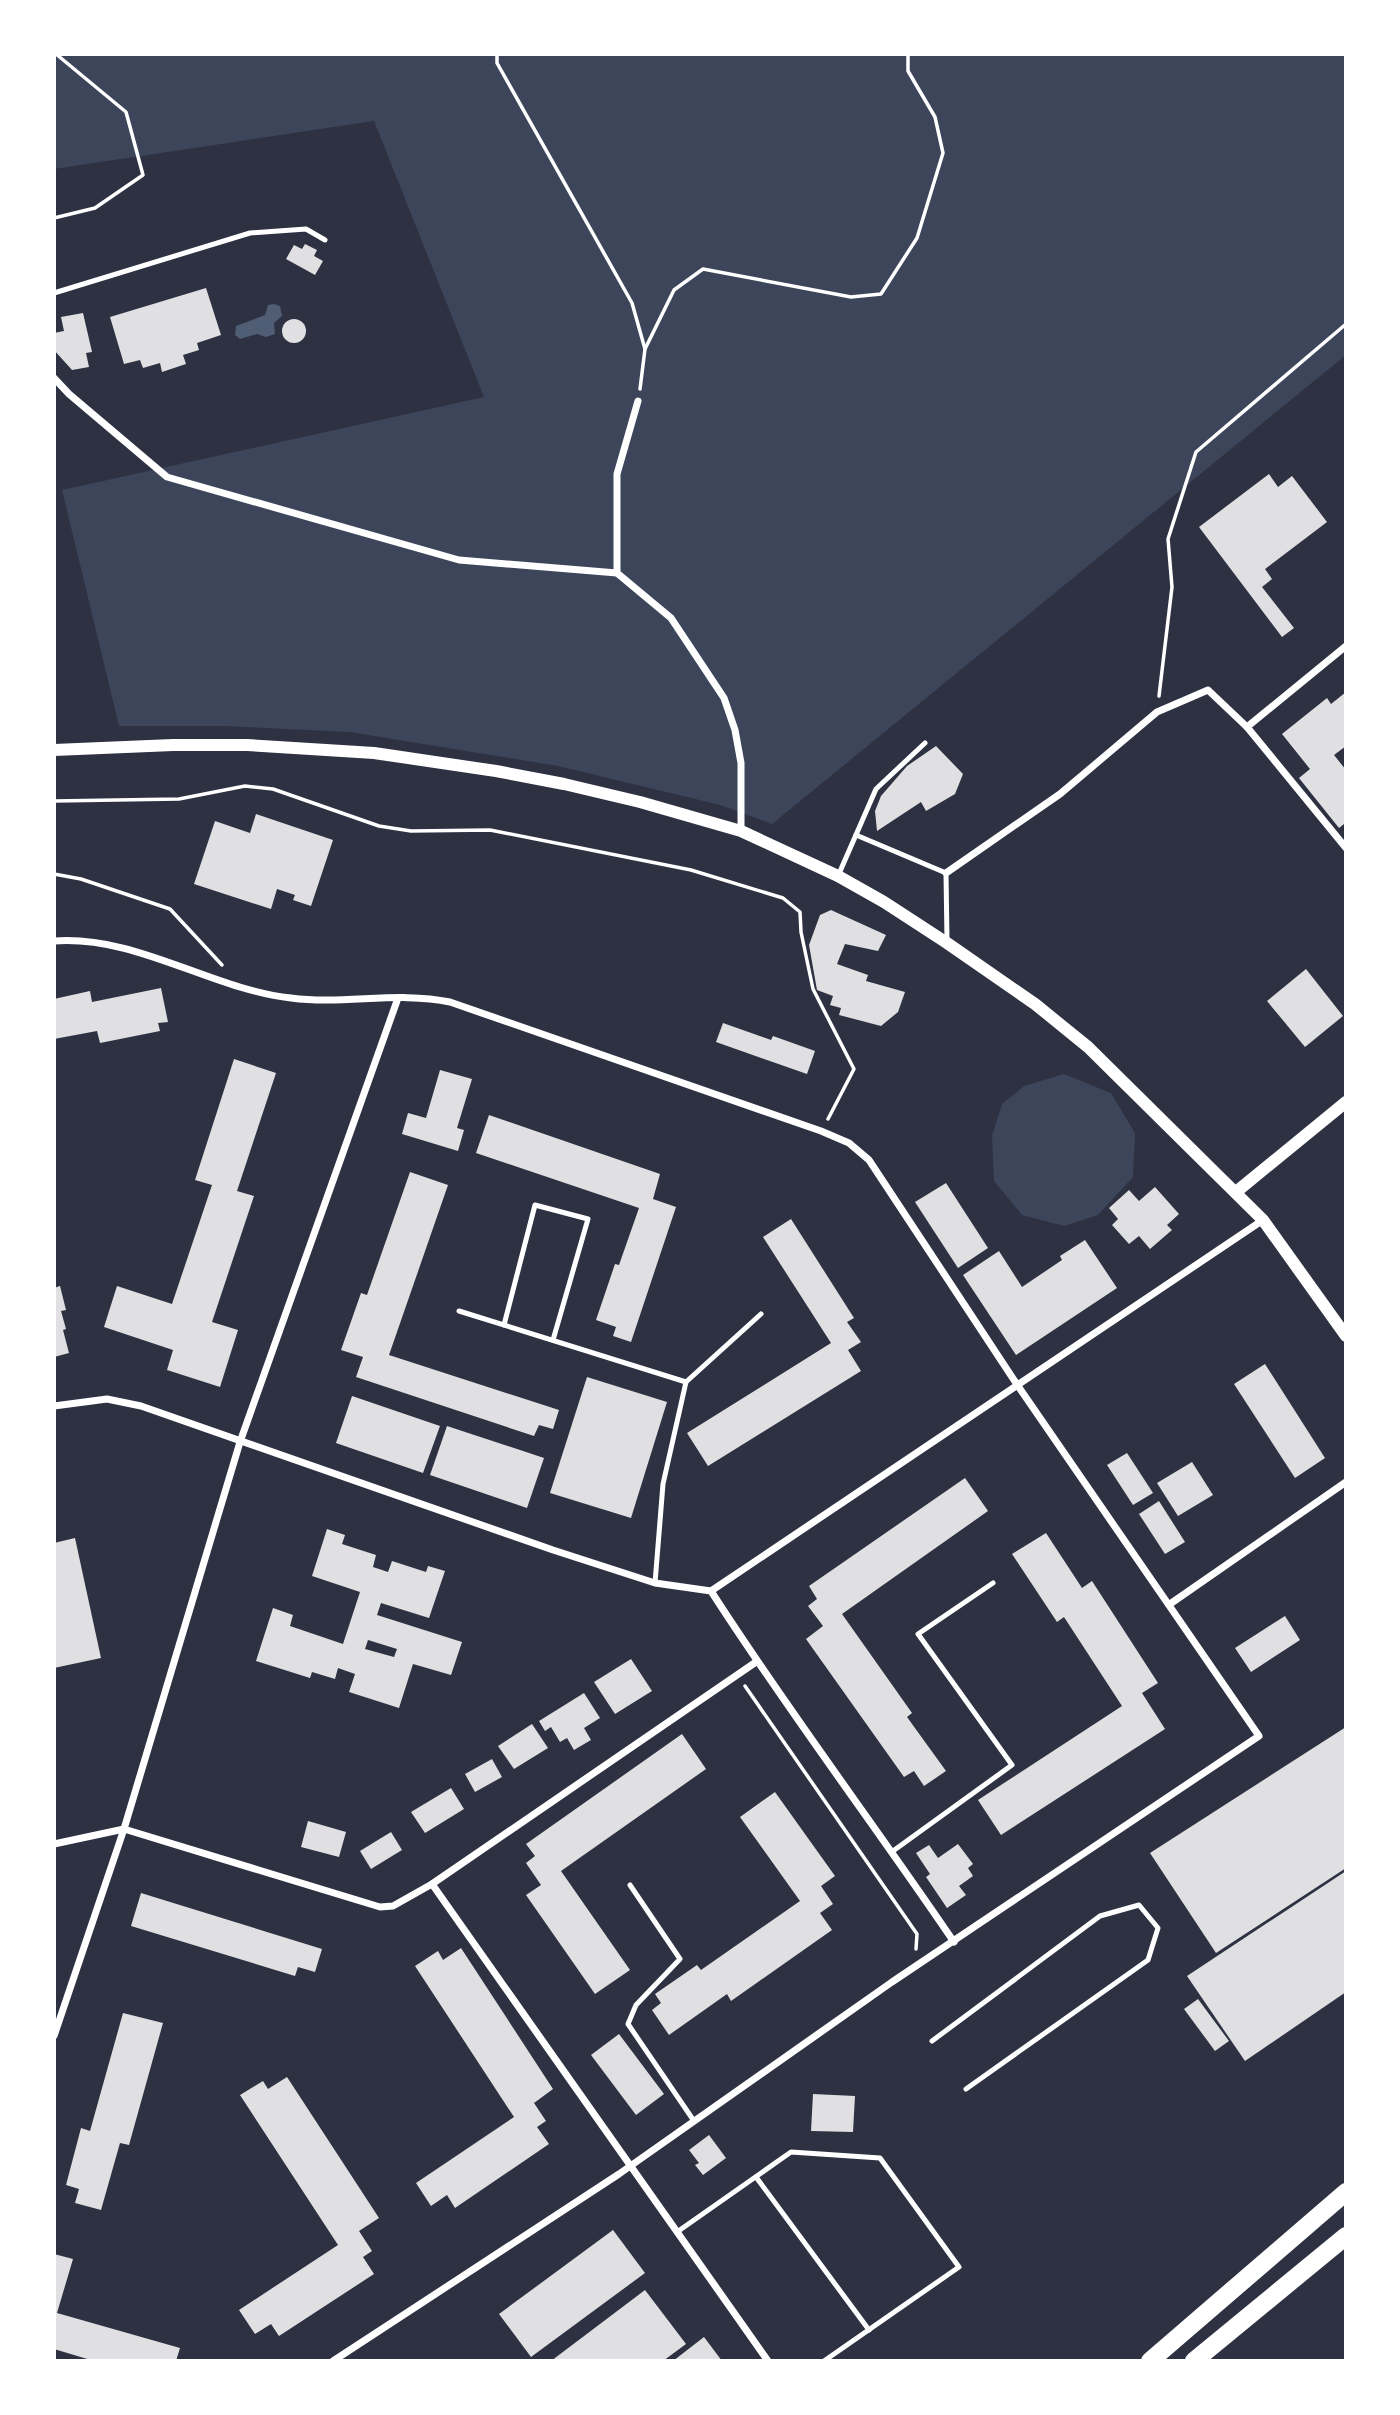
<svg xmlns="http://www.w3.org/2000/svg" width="1400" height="2415" font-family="'Crimson Pro',serif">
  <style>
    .green { fill: #3c4559 }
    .water { fill: #4f5d75 }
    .building { fill: #e0e0e3; fill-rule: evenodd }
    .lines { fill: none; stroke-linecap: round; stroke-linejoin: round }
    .path { stroke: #fff; stroke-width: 3.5 }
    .service { stroke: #fff; stroke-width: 5 }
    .minor { stroke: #fff; stroke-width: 7 }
    .tertiary { stroke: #fff; stroke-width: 12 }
    .primary { stroke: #fff; stroke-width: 18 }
  </style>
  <rect width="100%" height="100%" fill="#2d3142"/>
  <!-- green -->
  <g class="green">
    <path d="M54,54H1346V355L772,824L720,805L558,766L350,732L225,726H119L62,490L484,397L374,121L54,169Z"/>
    <path d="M1064,1074L1111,1093L1135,1133L1133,1177L1098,1215L1064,1226L1022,1215L994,1181L992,1136L1002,1104L1024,1086Z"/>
  </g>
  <!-- water -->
  <path class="water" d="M274,304L280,306L282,316L274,323L275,334L266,337L257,334L240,339L235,335L236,326L265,315L268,305Z"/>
  <!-- building -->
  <g class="building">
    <path d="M305,244L317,250L314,256L323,261L315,275L286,259L294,245L302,249Z"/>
    <path d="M206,288L221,335L197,343L199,350L183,355L186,364L162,372L160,363L143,368L140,360L124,364L110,317Z"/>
    <path d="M83,313L92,352L86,353L89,367L72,370L54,350V333L64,331L61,317Z"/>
    <circle cx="294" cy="331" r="12"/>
    <path d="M1269,474L1278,487L1292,476L1327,522L1265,569L1272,579L1262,587L1294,628L1282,637L1199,527Z"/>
    <path d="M1346,692V746L1334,755L1346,770V826L1344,824L1339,828L1299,778L1310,769L1282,734L1327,698L1331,704Z"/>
    <path d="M936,746L963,774L955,794L926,811L921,802L877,831L875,811L881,796L907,766Z"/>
    <path d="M256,814L333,840L311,906L293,900L295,895L277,889L271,909L194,884L215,821L250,833Z"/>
    <path d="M831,910L886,935L878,951L845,944L837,964L868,975L866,981L905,992L898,1012L881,1026L839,1015L841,1008L830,1005L833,996L817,990L809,945L820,915Z"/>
    <path d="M1306,969L1343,1016L1305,1047L1267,1001Z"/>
    <path d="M161,988L168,1022L158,1023L160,1031L100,1043L97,1031L54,1039V999L90,991L92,1002Z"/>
    <path d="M723,1023L771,1040L773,1036L815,1051L807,1074L716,1042Z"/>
    <path d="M234,1059L276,1073L237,1191L254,1196L212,1322L238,1330L220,1387L167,1370L173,1350L104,1327L117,1286L172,1304L212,1185L195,1180Z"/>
    <path d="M440,1070L472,1079L457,1128L464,1130L458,1151L402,1134L408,1113L426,1118Z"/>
    <path d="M489,1115L660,1174L653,1199L676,1207L631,1342L613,1336L616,1327L596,1320L615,1264L619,1265L639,1208L476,1153Z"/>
    <path d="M410,1172L448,1185L389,1355L559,1410L553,1429L539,1425L534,1436L356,1377L363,1357L341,1350L361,1293L367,1295Z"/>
    <path d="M946,1183L988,1248L958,1268L915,1202Z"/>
    <path d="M1155,1187L1179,1214L1167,1225L1172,1230L1150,1249L1139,1236L1129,1244L1112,1225L1118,1219L1109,1208L1129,1190L1139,1201Z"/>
    <path d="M791,1219L854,1318L847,1322L861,1342L848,1350L861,1371L708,1466L687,1433L831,1343L763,1237Z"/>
    <path d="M1085,1240L1117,1288L1016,1355L963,1275L999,1251L1022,1287L1062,1260L1060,1256Z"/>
    <path d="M60,1286L66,1310L61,1311L66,1329L63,1330L69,1353L54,1357V1288Z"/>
    <path d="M1265,1364L1325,1458L1295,1478L1234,1384Z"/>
    <path d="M587,1377L667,1402L631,1518L550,1493Z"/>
    <path d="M352,1396L440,1426L423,1473L336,1443Z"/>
    <path d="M447,1426L544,1458L527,1508L430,1475Z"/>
    <path d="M1127,1453L1153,1493L1133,1505L1107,1465Z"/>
    <path d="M1192,1462L1213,1495L1178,1516L1157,1483Z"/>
    <path d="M965,1478L988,1511L842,1614L912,1713L907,1717L946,1771L924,1786L914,1771L904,1777L806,1639L823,1626L808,1606L817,1599L809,1586Z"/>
    <path d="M1159,1501L1185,1542L1165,1554L1139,1514Z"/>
    <path d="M327,1529L345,1535L342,1544L376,1555L373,1567L388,1572L392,1561L426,1572L428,1566L445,1571L429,1618L381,1603L377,1615L462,1642L451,1675L413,1664L399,1708L349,1692L355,1674L338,1668L335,1679L312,1672L310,1678L256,1661L273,1608L293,1615L290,1626L343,1644L360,1592L312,1576ZM368,1640L397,1649L394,1657L365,1649Z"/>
    <path d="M1046,1533L1082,1588L1092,1581L1158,1683L1142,1693L1165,1729L1001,1835L978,1800L1122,1706L1064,1617L1057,1622L1012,1554Z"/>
    <path d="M75,1538L101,1658L54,1668V1543Z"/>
    <path d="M1285,1616L1300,1640L1251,1672L1235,1648Z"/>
    <path d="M631,1659L652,1691L615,1714L594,1682Z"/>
    <path d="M584,1693L600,1718L584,1728L591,1740L574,1750L567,1738L560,1742L551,1727L545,1731L539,1721Z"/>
    <path d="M532,1724L548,1748L514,1769L498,1746Z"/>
    <path d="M1346,1727V1868L1216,1953L1150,1853Z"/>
    <path d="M682,1734L706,1769L561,1871L630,1970L595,1994L526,1895L541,1885L526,1863L535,1856L526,1844Z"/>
    <path d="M492,1759L502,1777L475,1792L465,1774Z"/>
    <path d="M451,1788L464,1809L425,1833L411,1812Z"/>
    <path d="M775,1792L835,1876L821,1886L833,1904L820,1913L832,1930L731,2001L727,1994L669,2035L652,2010L661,2003L655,1994L697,1965L701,1970L800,1901L740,1817Z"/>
    <path d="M308,1821L346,1832L339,1857L301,1847Z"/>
    <path d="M391,1832L402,1850L371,1869L360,1851Z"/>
    <path d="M958,1844L973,1864L968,1868L973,1876L959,1886L966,1895L947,1908L926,1877L930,1874L916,1853L929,1845L938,1858Z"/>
    <path d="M1346,1871V1992L1245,2061L1187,1976Z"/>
    <path d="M141,1893L322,1949L315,1972L298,1967L295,1976L131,1926Z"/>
    <path d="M461,1948L553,2089L534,2103L546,2121L537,2127L549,2144L455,2208L447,2195L431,2206L416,2183L514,2117L415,1966L438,1951L443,1960Z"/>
    <path d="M1198,1999L1229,2041L1215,2051L1184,2009Z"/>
    <path d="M123,2013L163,2023L129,2145L120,2143L101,2210L75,2203L79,2189L66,2185L81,2128L90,2131Z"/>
    <path d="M619,2034L664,2094L636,2115L591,2055Z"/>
    <path d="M287,2077L379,2218L359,2231L372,2251L363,2257L374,2274L279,2336L271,2324L255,2334L239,2310L338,2245L240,2095L263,2081L268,2089Z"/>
    <path d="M813,2094L855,2096L853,2132L811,2131Z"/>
    <path d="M709,2135L726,2158L703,2175L695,2165L699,2163L689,2150Z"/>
    <path d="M613,2230L645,2273L531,2357L499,2314Z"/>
    <path d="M54,2254L73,2259L57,2313L180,2348L176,2361H94L54,2349Z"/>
    <path d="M645,2290L686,2344L663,2361H551Z"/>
    <path d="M704,2337L722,2361H673Z"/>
  </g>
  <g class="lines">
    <!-- path -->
    <g class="path">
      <path d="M497,54V63L632,303L645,349L640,389"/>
      <path d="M54,218L95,208L143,175L126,112L56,54"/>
      <path d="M645,349L674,290L703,269L851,297L881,294L917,238L943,153L935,117L908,71V54"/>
      <path d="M1159,696L1172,587L1168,539L1196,452L1346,324"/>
      <path d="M54,801L179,799L245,786L273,789L379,826L411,831L490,830L691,870L783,898L800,912L801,932L813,989L854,1069L828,1119"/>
      <path d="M54,874L81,879L170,909L222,965"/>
      <path d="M745,1686L917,1934L916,1949"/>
    </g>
    <!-- service -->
    <g class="service">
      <path d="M54,293L250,233L306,229L325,240"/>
      <path d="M856,835L946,873L947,940"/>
      <path d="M838,876L876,789L925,743"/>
      <path d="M459,1311L686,1382L663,1484L655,1583"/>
      <path d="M504,1325L535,1205L588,1219L553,1340"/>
      <path d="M686,1382L761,1314"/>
      <path d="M893,1851L1012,1765L918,1634L993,1583"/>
      <path d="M630,1885L680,1959L636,2005L628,2024L694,2121"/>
      <path d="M932,2041L1100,1916L1139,1905L1158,1928L1148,1960L966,2089"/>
      <path d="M756,2177L869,2330"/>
      <path d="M677,2232L791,2152L880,2158L959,2267L824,2361"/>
    </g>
    <!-- minor -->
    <g class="minor">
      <path d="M54,378L69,394L167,477L459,560L617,573"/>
      <path d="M638,401L617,474V573L671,618L724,698L735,730L741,763V831"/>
      <path d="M1247,727L1346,646"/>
      <path d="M946,873L1060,794L1157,712L1208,690L1247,727L1346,848"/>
      <path d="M54,941C137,935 210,989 291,998C344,1005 398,991 450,1002L821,1131L849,1143L869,1160L1018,1386L1259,1736L892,1982L619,2174L333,2361"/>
      <path d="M54,1406L107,1399L141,1406L553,1550L655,1583L711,1591L1263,1220"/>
      <path d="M711,1591C788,1711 874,1824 954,1942"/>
      <path d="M1170,1604L1346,1482"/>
      <path d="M54,1844L124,1829L380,1907L393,1906L432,1884L756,1662"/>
      <path d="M432,1884L768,2361"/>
      <path d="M54,2036L124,1829L240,1442L398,998"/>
    </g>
    <!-- tertiary -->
    <g class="tertiary">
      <path d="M54,750L173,745H247L374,753L496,771L564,784L640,802L741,831L838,876L884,902L947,943L1035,1004L1088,1047L1263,1220L1346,1336"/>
      <path d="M1236,1192L1346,1102"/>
    </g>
    <!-- primary -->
    <g class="primary">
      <path d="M1150,2361L1346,2192"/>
      <path d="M1194,2361L1346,2236"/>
    </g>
  </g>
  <!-- border -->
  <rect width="1400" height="2415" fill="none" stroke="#ffffff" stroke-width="112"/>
</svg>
